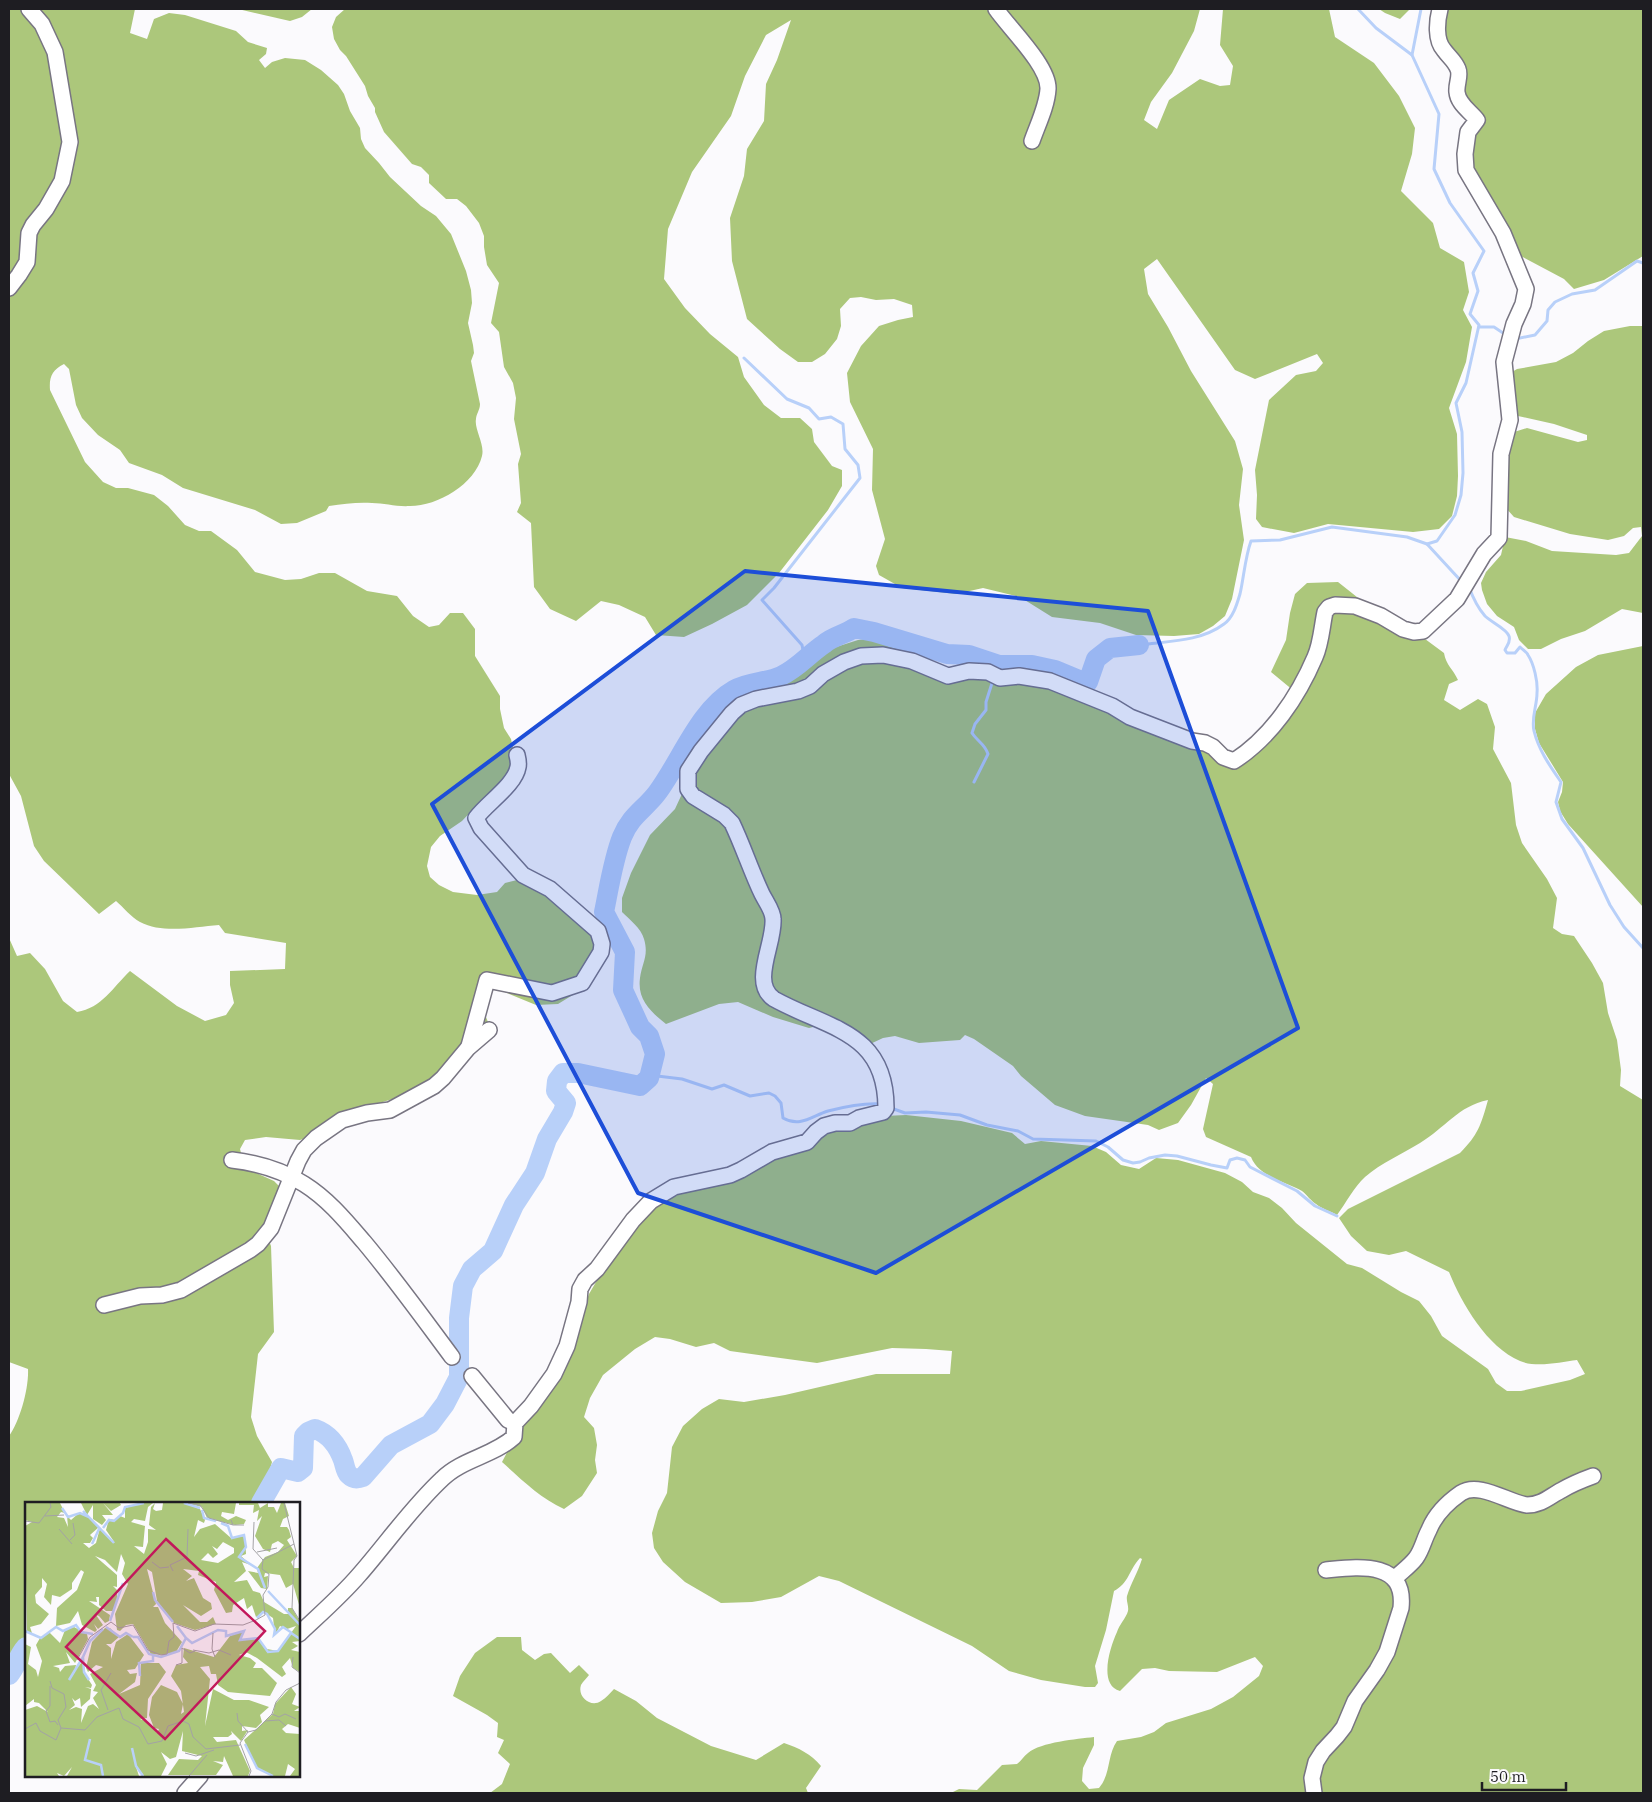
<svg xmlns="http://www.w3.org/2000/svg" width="1652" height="1802" font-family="'IBM Plex Serif',serif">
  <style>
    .forest { fill: #acc77b }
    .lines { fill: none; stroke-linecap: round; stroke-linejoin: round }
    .stream { stroke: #b8d0f9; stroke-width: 3 }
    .river { stroke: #b8d0f9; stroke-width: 20 }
    .minor-casing { stroke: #787582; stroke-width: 18 }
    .minor { stroke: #fff; stroke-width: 15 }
    .marked { fill: #1d4ed8; fill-opacity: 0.2; stroke: #1d4ed8; stroke-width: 4; stroke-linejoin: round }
    .inset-river { fill: none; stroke: #b8d0f9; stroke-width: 2.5 }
    .inset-road { fill: none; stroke: #a3a2a5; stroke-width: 1 }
    .view { fill: #c2185b; fill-opacity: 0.15; stroke: #c2185b; stroke-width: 2.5 }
    .inset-edge { fill: none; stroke: #1e1d22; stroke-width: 2.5 }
  </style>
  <rect width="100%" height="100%" fill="#fbfafd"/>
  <!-- forest -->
  <g class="forest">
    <path d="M9,9H135L130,33L147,39L154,19L169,13L185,15L236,31L248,42L267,48L266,54L259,60L265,68L272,62L285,58L305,60L321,70L338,85L344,94L350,111L360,128L361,139L365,148L379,163L390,177L421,206L436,216L451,234L466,271L471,290L472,303L468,323L473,345L474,353L471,361L480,404C480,410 476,414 476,419C474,429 485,444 482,456C475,484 438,506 410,506C397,507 384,503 372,503C357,502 344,504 329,506L326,511L297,523L281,524L255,510L183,488L162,475L129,463L120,450L98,435L82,418L76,405L69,369L64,364C52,370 49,377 50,390L85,462L103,482L116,488H128L154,495L168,506L185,525L199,531H211L237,550L255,572L285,580L301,579L319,573H335L367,591L397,596L413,616L429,627L439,625L450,613H463L475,629V656L500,696V709L504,728L511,739L515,758L513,769L489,796L479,803L462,821L440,836L431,847L427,866L430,877L439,885L453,892L477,895L497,892L505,883L517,880L542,892L588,926L598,946L592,974L576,993L558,1004L536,1005L495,988L489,992L482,1007L488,1022L438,1077L402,1096L370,1106L316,1134L300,1140L266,1137L245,1140L240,1149L245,1168L274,1181L280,1187L264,1228L271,1246L274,1332L258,1354L251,1417L257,1436L272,1462L266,1484L255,1503H26V1643L15,1655L9,1666V1436C20,1421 29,1388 28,1369L9,1362V938L17,956L30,953L45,969L63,1001L77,1012C102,1008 113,987 130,971L177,1006L205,1021L226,1015L234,1003L230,985V971L285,969L286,943L225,933L219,925C194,927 163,934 140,922C131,917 123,907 116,901L99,914L44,861L34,846L21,796L9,774Z"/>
    <path d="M238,9H312L302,17L290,21Z"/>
    <path d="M345,9H1200L1194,31L1172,73L1151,102L1144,120L1157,129L1169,100L1200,79L1220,86L1230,85L1233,66L1220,45L1223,9H1329L1335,37L1374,63L1399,96L1415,128L1412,154L1401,191L1433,223L1440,248L1464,262L1469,292L1463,310L1472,327L1466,362L1449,408L1457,434L1458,476L1457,496L1452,516L1439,529L1413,532L1328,524L1294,533L1262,527L1256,519L1257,495L1255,470L1269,400L1296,375L1316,371L1323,363L1317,354L1255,379L1235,370L1157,259L1144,269L1148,294L1168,327L1191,371L1235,441L1243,469L1239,505L1244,540L1232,599L1225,616L1213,626L1199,634L1174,636L1136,635L1100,623L1052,617L1020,597L983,588L956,594L902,588L879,575L876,566L885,539L872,490L873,449L850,402L847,373L861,346L879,326L898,320L913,317L912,305L894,299L876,300L861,297L850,298L840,309L841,326L837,339L825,354L812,362H798L780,349L747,319L732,261L730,218L744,176L747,149L764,121L766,84L777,60L791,20L766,35L745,76L731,116L692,172L668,229L664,279L685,308L710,334L738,357L744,377L764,405L781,418H800L812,429L814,442L832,466L842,470V486L828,510L779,573L747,605L712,624L684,637L656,635L645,617L619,605L601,601L576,621L550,609L534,587L531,523L517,512L521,503L518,464L521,454L514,419L516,398L513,383L504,367L499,332L491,323L499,283L487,265L484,247V236L479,223L466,206L457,199H446L429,183V175L421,167L412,164L384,132L375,112V108L368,96L365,86L346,56L340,50L334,39L332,27L336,17Z"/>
    <path d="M1379,9H1410L1400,19L1385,13Z"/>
    <path d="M1444,9H1643V256L1604,280L1574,289L1564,279L1517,254L1471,166L1468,105L1442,37Z"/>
    <path d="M1630,326H1643V613L1622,609L1585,631L1561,639L1541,649H1528L1519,640L1514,627L1497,616L1487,604L1482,590L1481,583L1486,572L1501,555L1505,537L1526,541L1552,551L1616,555L1629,553L1642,536L1641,527L1633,528L1624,536L1608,540L1570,534L1514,517L1505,507C1506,485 1504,450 1514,432L1527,428L1578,442L1587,440V435L1554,424L1518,416L1513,413L1512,372L1517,369L1556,362L1573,353L1588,341L1604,331Z"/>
    <path d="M1338,582L1362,601L1421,636L1444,653C1446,665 1453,669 1458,680L1449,684L1444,700L1460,710L1478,699L1487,704L1495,727L1493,749L1511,783L1516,825L1522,843L1547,879L1557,898L1553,928L1562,934L1574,936L1592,963L1603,983L1608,1013L1617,1040L1621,1070L1620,1086L1643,1100V1793H951L959,1789L977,1790L1002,1765L1017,1764C1021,1761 1024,1756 1028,1753C1041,1742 1077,1739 1094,1737V1745L1083,1768L1082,1781L1089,1789L1099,1788C1111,1774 1107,1755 1117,1741L1141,1737L1154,1732L1166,1723L1211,1709L1233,1697L1259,1676L1263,1666L1255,1657L1217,1672L1169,1671L1155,1668L1142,1669L1120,1691C1098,1685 1110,1647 1117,1632C1119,1625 1126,1618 1128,1611C1129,1606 1126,1601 1127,1596C1131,1583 1138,1572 1142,1559L1140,1558C1129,1570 1129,1583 1114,1591L1106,1630L1095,1666L1098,1683L1095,1687H1085L1041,1680L1009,1671L972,1646L839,1581L819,1576L781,1597L752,1602L721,1603L685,1582L663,1562L654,1548L652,1533L658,1511L667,1493L672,1447L683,1426L702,1409L719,1399L744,1402L785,1395L876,1374H950L952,1351L926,1349L892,1348L817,1363L730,1351L714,1343L696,1347L670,1339L655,1337L635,1349L603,1375L590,1398L584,1417L594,1428L597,1445L595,1460L597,1473L582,1496L564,1509C540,1498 521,1479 502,1462L523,1422L564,1363L589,1294L603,1270L635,1223L674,1192L826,1132L884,1116L906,1115L961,1121L1012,1133L1025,1144L1041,1141L1092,1146L1106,1152L1121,1165L1139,1169L1156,1158L1178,1160L1225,1173L1242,1182L1253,1192L1269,1198L1282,1208L1296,1223L1347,1264L1362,1268L1401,1292L1419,1301L1431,1316L1442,1336L1488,1369L1496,1383L1507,1391H1521L1570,1380L1585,1374L1577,1360C1560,1362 1537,1368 1520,1361C1487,1347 1462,1304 1449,1272L1406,1251L1389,1255L1367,1251L1351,1236L1339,1218L1348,1209L1460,1153C1478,1135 1481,1125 1488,1100C1458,1106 1445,1128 1420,1143C1402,1154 1381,1163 1365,1177C1354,1187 1346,1203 1337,1215C1330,1211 1322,1209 1316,1204C1311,1201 1307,1195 1302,1191C1285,1181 1259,1177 1251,1157L1206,1137L1203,1129L1213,1084L1206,1078L1191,1105L1178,1123L1159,1130L1148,1125L1085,1116L1055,1105L1021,1076L1013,1066L974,1039L965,1035L960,1040L919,1043L895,1036L883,1038L868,1045L834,1022L809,1028L773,1017L738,1002L719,1004L666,1024C651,1012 637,1000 640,978C642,963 649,956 644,939C641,928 630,920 622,912V898L631,873L650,835L675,809L710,733L766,690L798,676L833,648L858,640L874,638L904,647L934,662L973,678L1043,683L1208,750L1229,763L1300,696L1271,672L1286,640L1290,613L1295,594L1307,583Z"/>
    <path d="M1643,646V907L1568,824L1560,811L1558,802L1562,792L1563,782L1539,743L1535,729V713L1546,694L1576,667L1598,655Z"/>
    <path d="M497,1637H521L522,1650L535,1660L544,1654L551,1653L570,1673L579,1665L589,1675C587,1678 583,1681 581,1685C577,1697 591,1708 601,1701C606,1698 610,1693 614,1689L636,1701L657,1718L711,1746L756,1760L784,1743C799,1748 811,1754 821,1766L806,1788L808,1793H490L502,1784L510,1764L498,1753L504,1740L497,1737L498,1723L487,1715L453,1696L460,1676L475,1653Z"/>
  </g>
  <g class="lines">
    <!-- stream -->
    <g class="stream">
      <path d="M1412,55L1421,9"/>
      <path d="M1479,327H1494L1506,335"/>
      <path d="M1515,339L1535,335L1547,321L1548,310L1555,302L1572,294L1595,290L1637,261L1643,263"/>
      <path d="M744,358L787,399L809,408L819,419L831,417L843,424L845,449L858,465L860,478L774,588L762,600L802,645L805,661"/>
      <path d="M1427,544L1462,582"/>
      <path d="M1469,587C1473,598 1477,607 1485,616C1491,622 1507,629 1509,636C1511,642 1507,645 1505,650L1507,653H1515L1520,647C1523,650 1527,652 1528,655C1534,664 1538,682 1537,693C1537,706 1531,718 1534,731C1539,751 1550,766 1561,782L1556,802L1562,819L1583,848L1610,905L1624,927L1643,948"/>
      <path d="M1139,645C1168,641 1200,642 1224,624C1233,618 1237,604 1240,594C1244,576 1245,558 1251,541L1280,540L1332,527L1407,537L1427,544L1437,541L1455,515L1461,495L1463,473L1462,432L1456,403L1466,383L1479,325L1470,314L1478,291L1473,273L1484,251L1450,203L1434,169L1439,114L1412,55L1376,28L1358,9"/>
      <path d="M996,672L999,665"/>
      <path d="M974,782L988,754C985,744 977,741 972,733L975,724L986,710V702L993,680"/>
      <path d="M649,1075L682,1079L712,1089L724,1085L750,1096L769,1093L775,1096L781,1103L783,1118C800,1128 812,1116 828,1111C844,1107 864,1103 880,1104"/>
      <path d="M891,1108L905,1113L926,1112L960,1115L987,1125L1018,1131L1033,1139L1096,1141L1108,1147L1123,1160L1133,1163L1140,1162L1149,1158L1165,1155L1177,1156L1211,1165L1227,1168L1230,1160L1237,1158L1245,1160L1250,1167L1297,1191L1315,1206L1337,1216"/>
    </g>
    <!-- river -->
    <g class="river">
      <path d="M261,1503L281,1468L298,1472L303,1468L304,1436L308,1432L315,1429C329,1434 338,1446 343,1460C345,1465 345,1471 349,1475C353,1479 358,1479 363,1477L391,1445L430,1424L445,1404L459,1377V1318L463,1286L472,1269L493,1251L514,1205L535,1173L547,1139L563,1112L566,1103L556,1091L557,1081L563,1073H578L640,1086L649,1078L655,1054L649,1036L640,1027L623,990L625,952L604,912C609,888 613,860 622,837C631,815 644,810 657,793C681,761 699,710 734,690C750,681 766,683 781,676C798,668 809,654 824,644C833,636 844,635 854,628L874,632L947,654L969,655L999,665H1032L1055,670L1079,680L1088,682L1096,659L1110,648L1139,645"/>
      <path d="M9,1675C17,1666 17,1657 26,1647"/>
    </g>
    <!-- minor casing -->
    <g class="minor-casing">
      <g id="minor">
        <path d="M996,9C1009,28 1049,66 1048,89C1047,106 1038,124 1032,141"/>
        <path d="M9,288L19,275L27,262L29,233L33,225L46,209L62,181L70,142L55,52L42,24L29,9"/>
        <path d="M469,1046L487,980L552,993L582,983L601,952L602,944L598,931L550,889L523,875L481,828L476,818C487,803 515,785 518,767C519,763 518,759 517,755"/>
        <path d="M232,1160C258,1163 282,1170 304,1184C328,1199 346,1221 364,1242C395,1279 423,1318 452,1357"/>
        <path d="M104,1305L140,1296L162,1295L181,1290L250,1250L258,1244L271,1228L298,1161L304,1150L316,1138L342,1120L367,1113L390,1110L434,1086L443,1078L468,1048L489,1030"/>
        <path d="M472,1376L508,1420L515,1423"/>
        <path d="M1394,1579C1401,1572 1410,1566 1416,1558C1422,1550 1424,1539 1429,1530C1435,1515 1448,1502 1461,1493C1479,1481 1509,1503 1527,1505C1542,1505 1550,1496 1562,1490C1572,1484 1582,1480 1593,1476"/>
        <path d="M299,1634C319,1615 341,1596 359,1575C387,1543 411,1508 442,1479C462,1459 493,1456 514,1437L515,1423L531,1406L554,1374L567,1346L579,1302L580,1289L585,1280L597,1269L633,1220L651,1201L674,1187L730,1175L741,1170L772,1152L807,1142L816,1132L824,1126L835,1123H850L859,1118L883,1112L886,1108C886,1031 828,1029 774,999C750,983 775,943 773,919C773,911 766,902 762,894C751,871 743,846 732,823L724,815L693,796L688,789V771L701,751L732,713L741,705L756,699L798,691L810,686L823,674L844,662L861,656L883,655L912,661L948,676L969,671L988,672L1000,678L1019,676L1050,681L1112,706L1130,717L1192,741L1205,743L1213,747L1223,757L1234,761C1271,737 1298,697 1315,657C1321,644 1322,626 1325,612L1329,607L1335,605L1355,606L1381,616L1403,629L1414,632L1423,631L1457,599L1484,554L1499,538L1501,454L1510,420L1504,362L1514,324L1523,304L1526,289L1503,233L1466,170L1465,154L1468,132L1477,120C1470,111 1458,104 1457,92C1456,84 1461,76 1458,69C1455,61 1449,57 1444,50C1435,40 1437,21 1440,9"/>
        <path d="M185,1793L200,1776"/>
        <path d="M1314,1793L1312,1778L1316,1762L1323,1751L1337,1736L1344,1727L1355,1701L1377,1670L1387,1652L1401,1608C1406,1560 1358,1567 1326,1570"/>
      </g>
    </g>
    <!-- minor -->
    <use href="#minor" class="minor"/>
  </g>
  <!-- marked area -->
  <path class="marked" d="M745,571L1148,611L1298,1028L876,1273L638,1193L432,804Z"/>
  <!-- overview -->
  <g transform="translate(25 1502)">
    <rect width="275" height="275" fill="#fbfafd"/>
    <path d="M0,1H35L40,11L36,10L32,15L39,16L43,25L42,14L46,18L54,11L64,15L74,25L65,33L68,36L65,41H58L64,46L71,41L75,26L90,41L81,28L84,17L90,18L95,14L100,16V6L119,1H128L123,5L120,19L109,17L106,20L120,24L118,45L109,44L119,52L123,40V27L131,28L124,23L126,5L130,1L128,7L131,9L137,8L138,1H158L175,7L180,18L179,21L173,18L169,35L175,27L190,22L206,36L220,34L221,52L216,54L226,63L217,60L221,69L209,80L222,78L228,89L235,91L239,100L259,112H263V106H267L275,120V139L267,140L273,144L266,148L275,150V170L268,166L265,156L257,165L261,172L257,175L232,156L221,150L214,153L225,156L231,161L228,166H237L252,181L245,194L203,190L193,183L191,172H186L184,164L175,165L185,177L180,224L188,187L209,198H224L244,205L235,213L237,220L231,226L217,224V229L223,228L216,239L206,229L207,232L203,235H188L192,240L211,238L225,269L223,274H208L199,254L198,260L188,259L198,263L191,273H143L154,257L173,258L177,254L157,249L158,229L151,255L145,257L136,250L142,262L136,274H119L110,262L114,274H42L47,265L39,274L32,271L34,274H0V208L12,204L23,210L14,201L9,200V197L0,204V142L6,145L3,162L11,168L13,175L17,159L11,143L15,136L24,130L35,141L40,128L49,125L62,132L63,137L50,161L41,150L45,161L28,164L34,166L35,170L40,164L51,163L50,168L58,159V169L67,183L66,186L60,185L66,187L65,197L56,205L55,196L50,199L47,196L50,203L44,208L51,205L57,207L56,221L63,204L68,202L74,207L68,196L73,190L68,189L71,183L65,172L78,165L71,163L63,170L61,166L67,140L80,126H85L94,135L86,142H81L86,146V157L91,140L103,132L119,153L110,167L102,168L105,172L112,171L110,180L94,192L115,183L116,161H134L141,170L123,197L122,216L115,217L123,220L132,231L134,227L129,226L124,213L127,195L136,183L152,190L158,202L156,212L159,210L156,189L146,174L151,163L163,161L158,155L159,146L189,155L205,134L218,129L215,138L233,137L242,147L253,149L271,124L262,127L255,124L250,133L248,116L239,110L231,115L227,103L222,107L219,96L208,103L207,110L201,111L189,88L191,80L173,73L174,69L158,67L167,74L161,79L169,76L178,96L186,101L187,107L176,114L158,103L175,120H182L188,115L191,122L170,128L149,121L132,99L127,70L122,67L131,102L128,105H133L140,121L157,140L151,150L138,153L126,152L108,122L101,123L95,129L92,128L90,112L103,82L97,72L100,61L96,52L92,70L80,58L70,54L92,73V85L88,84L92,88V100L88,109H81L74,103V95H71L72,100L64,99L85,113L84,119L80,121L74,114L71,113L78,123L73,127L69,122L72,128L70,130L57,123L53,109L45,121L31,124L32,106L52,88L59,70L56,68L47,81V87L35,95L27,93L26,103L19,95L22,82L17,76V85L10,93L11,101L24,112L16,122L5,125L7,131L2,130L0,24L7,20L0,18ZM198,40L209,46V51L193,61L176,58L183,51L188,56L193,52L187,44L192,47ZM56,1H95L96,3L86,9L78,1L88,13H77L81,18L77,23L68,17V3L62,13ZM160,1H211L209,12L197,10L196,14L203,18L211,14L221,18L219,22L210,23L182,16L177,5ZM214,1H233L235,6L243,1V5H249L252,11L256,1H260L264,14L258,17L255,25H262L264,28L266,35L262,38L272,54L266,60L269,66H275V106L268,82L261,86L255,73L240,71L239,75L243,74L242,87L236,86L223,69L233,71L232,66L240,55L253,50L259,43L253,39L247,42L245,50L238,47L230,34L237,14L232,19L234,8L228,11L229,3H214ZM266,185L271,192L267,202L275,205L269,209H275V226L263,222L257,227L261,231L275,232V274H265L270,267L263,262L260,274H248L232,266L219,238L248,212L250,202Z" fill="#acc77b" fill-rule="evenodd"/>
    <path class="inset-river" d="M159,1L175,6M37,6L43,15L55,11L64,15M177,8L179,16L191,19M58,9L89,41M196,21L203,24L207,36L219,33L221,45L214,55L233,67L240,86M78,26L84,18L89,19L98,11L100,5L119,1M67,42L74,27M243,89L275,123M128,90L130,98L148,120M232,116L238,110L242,112L250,127L249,133L258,125L267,131M85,119L98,81M152,124L161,136M81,125L95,135L101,131L108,135M0,129L16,136L31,125L38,129L51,123L56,130L68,132M108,135H113L124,152L136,155L154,149L161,136L167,141L193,128L201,129V134L219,129L215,138L233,136L243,150L253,149L266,131L275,137M115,174L114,161L128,159V153M44,178L58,155M64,178L59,170L58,155L65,139L78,127M65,237L60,258L76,263L78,274M220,242L232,266L248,274M107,246L111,264L118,274"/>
    <path class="inset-road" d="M163,1L175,3L184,16L208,23M259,1L272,54L269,58L267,106L275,119M20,14L39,13M206,18L208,23H219M0,19L14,21L26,5L25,1M229,20L228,47L238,58M34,27L47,42M45,38L50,33L48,21M232,50L252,46M127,60L135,66L144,65M148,69L145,63L162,55L163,27M188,131L187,147L190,155M168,148L184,151L194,148L206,153M268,155L267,165L275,171M52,158L65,135L86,120L94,126L108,123L123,148L136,153L142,152L144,139L149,135L148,121L170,129L189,122L218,123L231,118L240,113L238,93L243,85L244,72L237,67L238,58L269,42M151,163L157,161V146L165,151L170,149M25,179L27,186L39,192L41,205L33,218L36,226L60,228L72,215L94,206L98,217L114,225L123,242L137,239L143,224L158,219L164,222L168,235L181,247L215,243M25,184V204L21,209L25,220L30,219L33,223M83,208L76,188L86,171M212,211L213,219L223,230M247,212L254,215L260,212L271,217M240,219L254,218L261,224M0,227L11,221L15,229L31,238L36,226M160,251L171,254L189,248M164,274L182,253M224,274L226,269L215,241L223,230L231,228L247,212L251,200L261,188L275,181"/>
    <path class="view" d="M141,37L240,129L140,237L41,145Z"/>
    <rect width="275" height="275" class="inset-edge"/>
  </g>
  <!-- border -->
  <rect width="1652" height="1802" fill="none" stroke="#1e1d22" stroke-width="20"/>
  <!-- scale -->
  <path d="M1482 1782v8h84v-8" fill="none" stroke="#1e1d22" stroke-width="2.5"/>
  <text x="1490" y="1782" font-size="15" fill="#1e1d22" stroke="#fbfafd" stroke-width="4" paint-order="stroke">50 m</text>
</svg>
